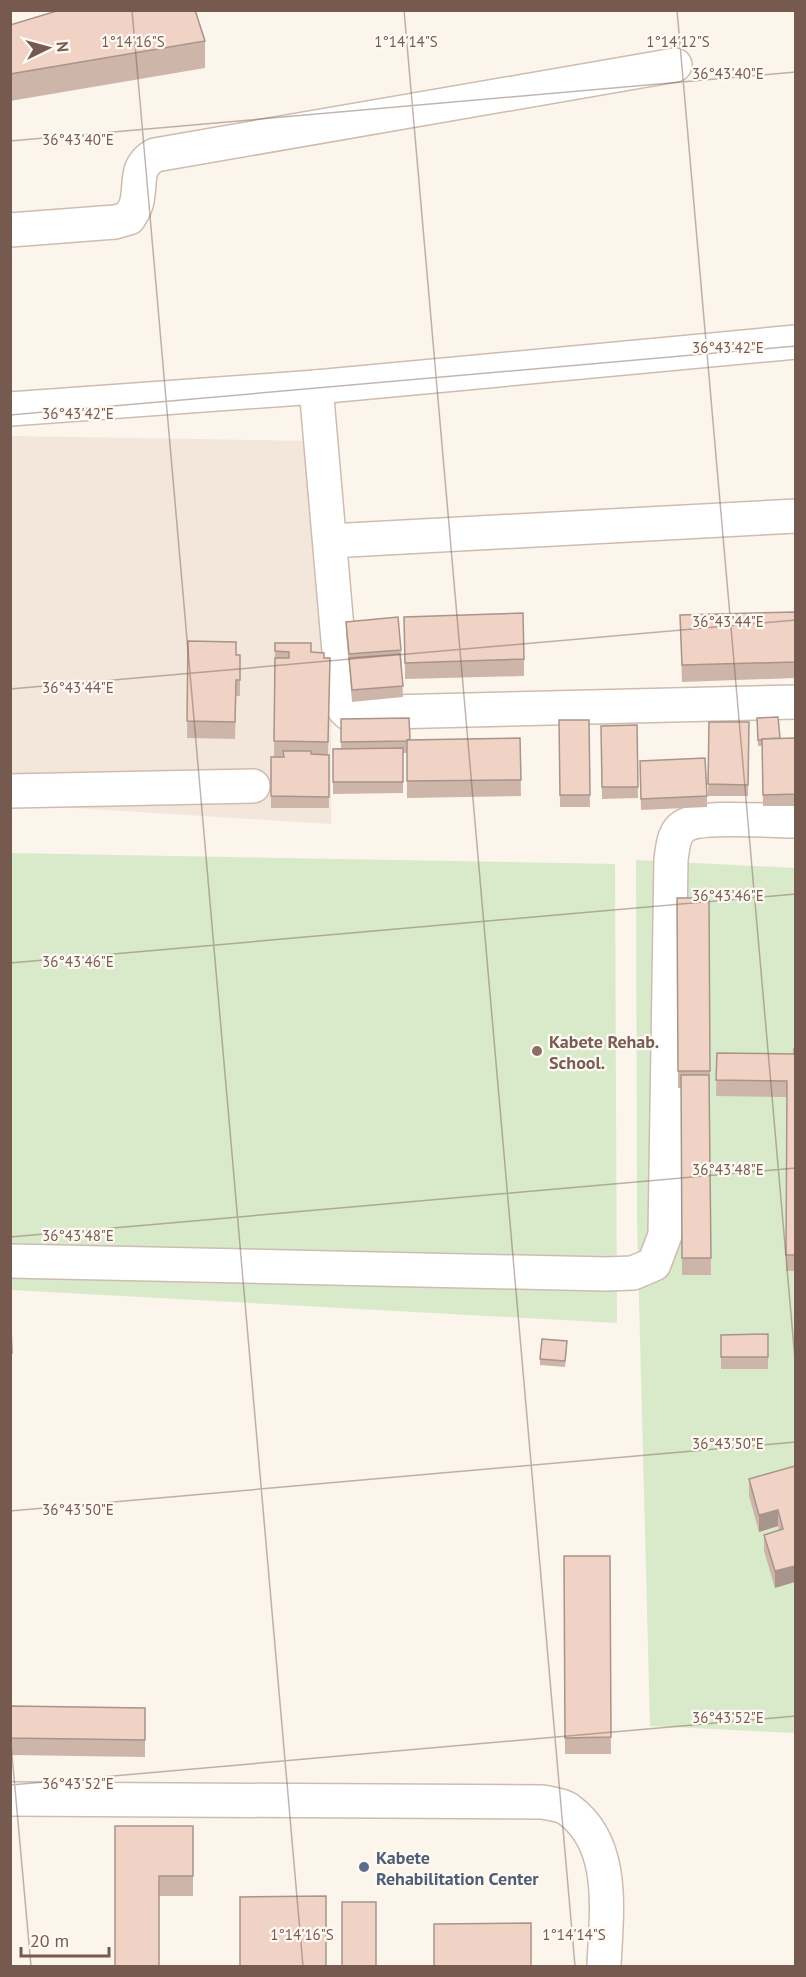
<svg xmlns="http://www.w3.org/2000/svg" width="806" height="1977" font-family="'PT Sans',sans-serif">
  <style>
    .residential { fill: #f3e6db }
    .green { fill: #d9eaca }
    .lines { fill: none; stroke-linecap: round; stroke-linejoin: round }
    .minor-casing { stroke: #cebcb1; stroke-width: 36 }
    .minor { stroke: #fff; stroke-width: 33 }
    .wall { fill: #ceb5a9 }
    .shaded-wall { fill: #a8948a }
    .building { fill: #f0d3c5; stroke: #a8948a; stroke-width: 1.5 }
    .ticks { fill: none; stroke: #775a4f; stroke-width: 1.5; stroke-opacity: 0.45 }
    .education-dot { fill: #8d6e63; stroke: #fef9f3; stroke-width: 2 }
    .service-dot { fill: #5c6f8a; stroke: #fef9f3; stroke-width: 2 }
    .labels { text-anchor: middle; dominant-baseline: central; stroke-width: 4.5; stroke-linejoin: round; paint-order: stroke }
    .education-label { font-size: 18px; font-weight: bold; fill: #785e54; stroke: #fef9f3; text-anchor: start }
    .service-label { font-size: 18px; font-weight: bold; fill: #4e5e75; stroke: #fef9f3; text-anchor: start }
    .ticks-label { font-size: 15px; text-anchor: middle; fill: #775a4f; stroke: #fef9f3; stroke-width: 4.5; stroke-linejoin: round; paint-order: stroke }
  </style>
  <rect width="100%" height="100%" fill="#fcf5ec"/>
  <!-- residential -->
  <path class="residential" d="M10,436L310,441L336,637L331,730V824L11,804Z"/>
  <!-- green -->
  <g class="green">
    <path d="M10,853L615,864L617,1323L11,1290Z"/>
    <path d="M636,860L795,868V1733L650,1726L637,1222Z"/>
  </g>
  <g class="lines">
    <!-- minor casing -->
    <g class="minor-casing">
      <g id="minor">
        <path d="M10,230L115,222L129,218C132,213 136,207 137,201C141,181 135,166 155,155L675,65"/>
        <path d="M316,387L796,342"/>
        <path d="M10,409L316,387L344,709L348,713L796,702"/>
        <path d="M330,541L796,516"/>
        <path d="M10,791L253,786"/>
        <path d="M10,1261L606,1274L633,1273L654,1264L665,1235L671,859C673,847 673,833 684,826C700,815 774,821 796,821"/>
        <path d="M10,1799L543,1802C551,1804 563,1805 569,1810C617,1845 606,1915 604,1966"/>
      </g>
    </g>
    <!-- minor -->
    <use href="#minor" class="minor"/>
  </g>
  <!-- wall -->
  <g class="wall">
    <path d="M10,25L205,41V68L10,101Z"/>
    <path d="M795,612V678L682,682L680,615Z"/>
    <path d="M404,617L524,659V676L405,679Z"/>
    <path d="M346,622L401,650L403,697L352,702L349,666L346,633Z"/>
    <path d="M188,641L236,655H240V696H236L235,739L187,738Z"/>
    <path d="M275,643L311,652L324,658H330L328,755L329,808H271V757H274Z"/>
    <path d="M341,719L410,740L520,738L521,796L407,798V753H403V793L333,794V749L341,748Z"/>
    <path d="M559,720H589L590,807H560Z"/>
    <path d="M709,722H749L748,796H708Z"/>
    <path d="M757,724L780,738H795V806H763L762,746H758Z"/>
    <path d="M637,725L638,798L602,799L601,726Z"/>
    <path d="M640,773L707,796V807L641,810Z"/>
    <path d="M677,898L710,1071V1088H709L711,1275H682L681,1088H678Z"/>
    <path d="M795,1049V1271H786L787,1097L716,1096L717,1053L794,1054Z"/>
    <path d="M768,1334V1369H721V1335Z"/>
    <path d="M567,1347L565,1367L540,1365V1359Z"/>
    <path d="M795,1466L775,1588L764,1551V1535L779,1531L778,1526L759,1532L749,1496V1479Z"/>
    <path d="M564,1556H610L611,1754H565Z"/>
    <path d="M10,1706L145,1708V1757L10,1755Z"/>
    <path d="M115,1826H193V1896H159Z"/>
  </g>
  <!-- shaded-wall -->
  <g class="shaded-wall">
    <path d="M778,1510V1526L759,1532V1515Z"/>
    <path d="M795,1566V1582L775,1588V1571Z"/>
  </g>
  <!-- building -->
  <g class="building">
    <path d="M60,10H195L205,41L10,74V25Z"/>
    <path d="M795,612V662L682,665L680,615Z"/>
    <path d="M523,613L524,659L405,663L404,617Z"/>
    <path d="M398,617L401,650L349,654L346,622Z"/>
    <path d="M188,641L236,642V655H240V680H236L235,722L187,721Z"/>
    <path d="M275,643H311V652L324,653V658H330L328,742L274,741L275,658H289V652L275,651Z"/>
    <path d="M400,654L403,686L352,690L349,658Z"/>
    <path d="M778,717L780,738L762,739V740H758L757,718Z"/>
    <path d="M409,718L410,739L407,740V741L341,742V719Z"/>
    <path d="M559,720H589L590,795H560Z"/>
    <path d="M709,722H749L748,785L708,784Z"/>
    <path d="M637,725L638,787H602L601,726Z"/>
    <path d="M520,738L521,780L407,781V740Z"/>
    <path d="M795,738V794L763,795L762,739Z"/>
    <path d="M403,748V782H333V749Z"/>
    <path d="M283,751H311V754L329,755V797L271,796V757H284Z"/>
    <path d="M705,758L707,796L641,799L640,761Z"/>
    <path d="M677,898H709L710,1071H678Z"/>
    <path d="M794,1049H795V1255H786L787,1081L716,1080L717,1053L794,1054Z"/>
    <path d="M681,1075H709L711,1258H682Z"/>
    <path d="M11,1325L12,1353H10V1325Z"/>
    <path d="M768,1334V1357H721V1335Z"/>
    <path d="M542,1339L567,1341L565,1361L540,1359Z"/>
    <path d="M795,1466V1566L775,1571L764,1535L783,1529L778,1510L759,1515L749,1479Z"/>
    <path d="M564,1556H610L611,1737L565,1738Z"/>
    <path d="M10,1706L145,1708V1740L10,1738Z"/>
    <path d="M115,1826H193V1876H159V1966H115Z"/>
    <path d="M326,1896V1966H240V1897Z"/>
    <rect x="342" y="1902" width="34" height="64"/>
    <path d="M531,1923V1966H434V1924Z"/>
  </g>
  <!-- ticks -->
  <path class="ticks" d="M132,10L303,1966M404,10L575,1966M677,10L796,1371M10,141L796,72M10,415L796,346M10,689L796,620M10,963L796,894M10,1237L796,1168M10,1511L796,1442M10,1733L31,1966M10,1785L796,1716"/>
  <!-- markers -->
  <circle class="education-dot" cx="537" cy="1051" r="6"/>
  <circle class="service-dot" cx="364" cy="1867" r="6"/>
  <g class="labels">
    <!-- education labels -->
    <g class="education-label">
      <text x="549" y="1041">Kabete Rehab.<tspan x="549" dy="21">School.</tspan></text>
    </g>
    <!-- service labels -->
    <g class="service-label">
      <text x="376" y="1857">Kabete<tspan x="376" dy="21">Rehabilitation Center</tspan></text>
    </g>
  </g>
  <g class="ticks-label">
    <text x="133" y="47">1°14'16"S</text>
    <text x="406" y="47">1°14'14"S</text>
    <text x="678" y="47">1°14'12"S</text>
    <text x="728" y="79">36°43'40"E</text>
    <text x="78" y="145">36°43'40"E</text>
    <text x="728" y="353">36°43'42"E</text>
    <text x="78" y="419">36°43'42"E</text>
    <text x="728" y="627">36°43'44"E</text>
    <text x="78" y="693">36°43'44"E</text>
    <text x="728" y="901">36°43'46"E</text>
    <text x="78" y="967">36°43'46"E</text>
    <text x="728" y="1175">36°43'48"E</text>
    <text x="78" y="1241">36°43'48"E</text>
    <text x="728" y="1449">36°43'50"E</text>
    <text x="78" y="1515">36°43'50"E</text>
    <text x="728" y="1723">36°43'52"E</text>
    <text x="78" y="1789">36°43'52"E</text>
    <text x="302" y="1940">1°14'16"S</text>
    <text x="574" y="1940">1°14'14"S</text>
  </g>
  <!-- border -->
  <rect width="806" height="1977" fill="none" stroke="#775a4f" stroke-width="24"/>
  <!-- north arrow -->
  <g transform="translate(48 48) rotate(85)" stroke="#fef9f3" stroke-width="4.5" paint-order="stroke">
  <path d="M0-4.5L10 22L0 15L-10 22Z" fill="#775a4f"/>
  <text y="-9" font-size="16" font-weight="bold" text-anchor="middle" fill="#775a4f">N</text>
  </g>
  <!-- scale -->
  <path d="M21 1947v9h88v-9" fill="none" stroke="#775a4f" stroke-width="3"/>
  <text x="30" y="1947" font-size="18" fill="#775a4f" stroke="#fef9f3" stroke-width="4.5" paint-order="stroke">20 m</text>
</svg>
